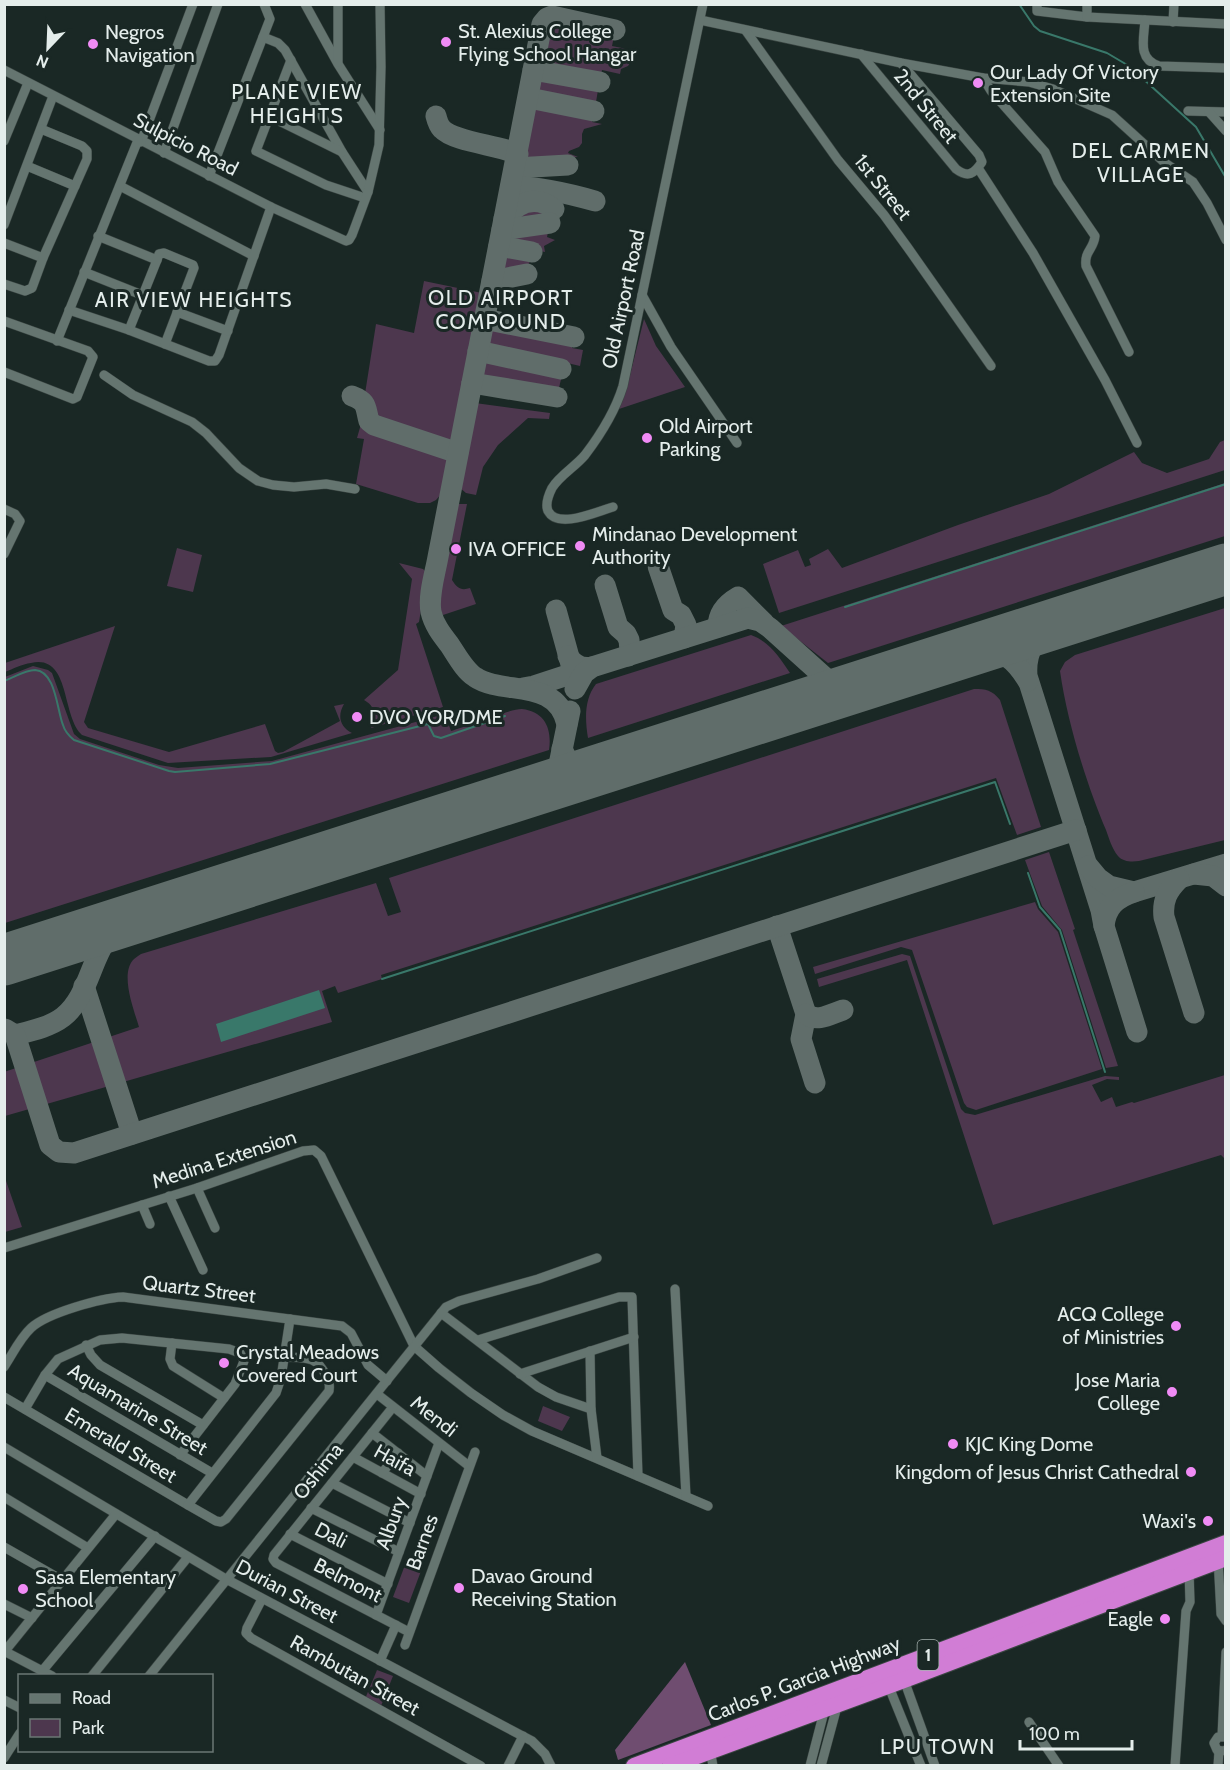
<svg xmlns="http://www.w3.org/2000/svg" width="1230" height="1770" font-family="Cabin,sans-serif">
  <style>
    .green { fill: #4d374e }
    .forest { fill: #6f4d70 }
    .water { fill: #39786a }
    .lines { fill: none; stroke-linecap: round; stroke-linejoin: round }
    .stream { stroke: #39786a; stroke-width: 2 }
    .taxiway { stroke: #606d6a; stroke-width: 21 }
    .runway { stroke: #606d6a; stroke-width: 51 }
    .street-casing { stroke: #3b4643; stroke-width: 10 }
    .highway-casing { stroke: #3b4643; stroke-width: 18 }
    .street { stroke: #657570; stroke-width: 9 }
    .highway { stroke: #d17dd5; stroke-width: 16 }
    .poi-dot { fill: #f08bf5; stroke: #1a2825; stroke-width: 2 }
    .labels { text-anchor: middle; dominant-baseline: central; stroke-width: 6; stroke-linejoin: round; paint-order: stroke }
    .shield { fill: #1a2825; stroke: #a7b2b0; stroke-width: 1.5 }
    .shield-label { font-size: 18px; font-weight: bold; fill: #e4edeb }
    .poi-label { font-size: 20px; fill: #e4edeb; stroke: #1a2825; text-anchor: start }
    .street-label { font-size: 20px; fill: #e4edeb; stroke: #1a2825 }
    .neighbourhood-label { font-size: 21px; letter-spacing: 1.5px; fill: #e4edeb; stroke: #1a2825 }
  </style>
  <rect width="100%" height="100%" fill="#1a2825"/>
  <!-- green -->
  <g class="green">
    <path d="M553,20L612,32L614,36L612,46L627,49L625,59L630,63L628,66L621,69L620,74L602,70L600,80L578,75V72L569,70L568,73L541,68L550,23Z"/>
    <path d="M540,73L567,78V81L576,82L577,80L599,84L595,108L536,95Z"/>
    <path d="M534,101L594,114L592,122L602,124L584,129L582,134V143L579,147L569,151L568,153L578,157H568V162L522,165Z"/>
    <path d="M530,206C539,205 548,205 552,215L551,219L514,224L512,222V216L515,211Z"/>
    <path d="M549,227L547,237L555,240L544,246L545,252L510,245L507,243L508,235L512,231Z"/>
    <path d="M510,250L532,255C527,274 520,275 501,272L504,255Z"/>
    <path d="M424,281L482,293L451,447L377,423C368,417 371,407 364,400L376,324L414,333Z"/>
    <path d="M644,319L656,346L685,387L619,409L628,383Z"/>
    <path d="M493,323L573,339L572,348L583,350L580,366L563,362L562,366L488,351L486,346L491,325Z"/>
    <path d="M491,357L563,371L558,392L485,379C478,374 481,365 484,358Z"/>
    <path d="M475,403L550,413L549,419L528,418L498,445L483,467L476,495L466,493L459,487Z"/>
    <path d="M361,424L448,455L449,460L443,492L436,500L430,503H418L356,484L364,439L357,438Z"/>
    <path d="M1225,440V470L779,613L763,564L798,550L805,567L811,565L809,559L828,549L842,568L958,525L1049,494L1134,452L1142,463L1167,473L1209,459L1220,442Z"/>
    <path d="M1225,483V536L828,663L781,626Z"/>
    <path d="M459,504H467L452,580C457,588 461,591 470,588L476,604L443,615L439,607L438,594L454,509Z"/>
    <path d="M177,548L202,555L193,592L167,586Z"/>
    <path d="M399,563L423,569L427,573L419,622L416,624L443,707L371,728C378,717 375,706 364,700L398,670L412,579Z"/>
    <path d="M1225,608V840L1139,861C1132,862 1123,862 1118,856C1112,849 1109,838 1106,830C1086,783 1067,721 1060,671L1065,662L1075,655Z"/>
    <path d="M115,626L84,722L88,728L169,752L265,724L275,751L278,753L283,752L340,721L334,706L344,704C337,716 340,727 352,733L271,757L168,763L82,735C61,716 71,654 31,663C22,664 13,669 5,672V663Z"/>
    <path d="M751,635C770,642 779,657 790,673L588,738C585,720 584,699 596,684Z"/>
    <path d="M33,666L48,670L52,673L74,734L80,739L159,765L178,768L272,761L445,714L451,731C464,727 513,708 522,709C546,712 552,730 549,750L5,923V677Z"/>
    <path d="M974,689C986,689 992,690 1000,700L1041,827L1017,835L996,778L381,975L382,979L338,993L335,986L322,991L332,1022L5,1116L4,1072L139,1027C134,1010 120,975 133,960C135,958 138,956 141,954L376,883L388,916L401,912L389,878Z"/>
    <path d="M1049,852L1075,929L1073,930L1118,1066L1106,1068L1062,930L1042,906L1025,860Z"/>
    <path d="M1035,902L1038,909L1058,932L1102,1069L976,1110L967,1107L964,1103L912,950L901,947L815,974L813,967Z"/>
    <path d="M902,954L910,956L961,1109L965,1113L975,1115L1105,1076L1119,1077V1080L1107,1079L1092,1085L1101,1102L1112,1097L1116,1107L1132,1102L1134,1103L1225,1075V1159L1221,1155L993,1225L907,960L819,987L817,979Z"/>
    <path d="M4,1175L22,1227L5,1232H4Z"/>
    <path d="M543,1406L570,1417L562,1431L538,1421Z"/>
    <path d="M405,1565L421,1571L409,1603L393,1597Z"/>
    <path d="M377,1670L393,1676L381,1706L365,1699Z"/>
  </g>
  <!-- forest -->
  <path class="forest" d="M685,1662L711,1725L618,1760L615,1750Z"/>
  <!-- water -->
  <path class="water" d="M319,990L325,1008L221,1042L216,1024Z"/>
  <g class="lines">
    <!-- stream -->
    <g class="stream">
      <path d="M1019,4L1034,26L1040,31L1107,53L1129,66L1196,127L1226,178"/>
      <path d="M845,607L1226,484"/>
      <path d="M4,681C14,677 26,670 35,670C56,671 57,711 63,725C65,732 69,736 74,740L169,771L175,772L270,764L428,724L434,736L441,738L505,716"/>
      <path d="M1028,873L1040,907L1060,930L1105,1072"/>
      <path d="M382,979L995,782L1010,824"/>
    </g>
    <!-- taxiway -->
    <g class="taxiway">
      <path d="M533,70L600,82"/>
      <path d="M529,98L594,111"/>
      <path d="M436,116C437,120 439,126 442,129C454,142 499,145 518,154"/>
      <path d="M515,168L568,165"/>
      <path d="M511,186C540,187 567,193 595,201"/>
      <path d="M504,219C517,203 535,194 554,209"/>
      <path d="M502,230L550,223"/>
      <path d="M499,246L532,252"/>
      <path d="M492,281L527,274"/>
      <path d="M484,319L574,337"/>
      <path d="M478,351L561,369"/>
      <path d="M472,383L557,397"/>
      <path d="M352,396C368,402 365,407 369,421L374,425L458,453"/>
      <path d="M658,566L673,610L681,615L686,625L684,638"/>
      <path d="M605,585L618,627L626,634L629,640L630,650L628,656"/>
      <path d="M556,610L572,668"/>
      <path d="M1056,624C1036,638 1025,649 1027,676L1101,910L1104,926"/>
      <path d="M718,627C718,613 726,604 738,597L764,623"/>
      <path d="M977,649C1004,651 1014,658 1028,681"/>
      <path d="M523,688L534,686L592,667C582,669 573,664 568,656"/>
      <path d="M575,689L584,673L592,667L748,618L760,621L770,628L841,692"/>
      <path d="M567,724C556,677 503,696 475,677C464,670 456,654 449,644C442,635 434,625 431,612C428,595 435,574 438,557L542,24L547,18L552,16L615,30"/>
      <path d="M562,749C568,762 572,771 586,774"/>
      <path d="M555,784L570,711"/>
      <path d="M1088,866L1098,878L1109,886L1134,892L1226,864"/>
      <path d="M1194,874L1213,876L1226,886"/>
      <path d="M1179,879C1168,890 1162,900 1164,917L1194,1013"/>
      <path d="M1134,892C1116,898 1106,907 1104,926L1137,1032"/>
      <path d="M777,926L806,1014L801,1039L815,1083"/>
      <path d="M4,947C26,934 45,940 69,939"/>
      <path d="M84,986L132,1134"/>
      <path d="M806,1014C817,1023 831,1014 843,1010"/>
      <path d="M5,1029L15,1035C31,1031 50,1027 63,1017C87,998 90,964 106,940C113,930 124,924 135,918"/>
      <path d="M15,1035L50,1145L59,1152L74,1153L1076,830"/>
    </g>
    <!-- runway -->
    <path class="runway" d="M4,960L1226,569"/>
    <!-- street casing -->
    <g class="street-casing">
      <g id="street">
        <path d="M305,4L338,64L380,130"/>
        <path d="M338,4V62"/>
        <path d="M1037,4V11L1087,17L1226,24"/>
        <path d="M1087,17V4"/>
        <path d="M700,20L901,63L983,78L1029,82L1053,89L1112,115L1165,163L1193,182L1207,203L1226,240"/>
        <path d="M1145,20C1144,39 1137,59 1159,66L1226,68"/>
        <path d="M1173,22L1174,4"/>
        <path d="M746,31L838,160L884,215L908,248L991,366"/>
        <path d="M263,37L278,43L285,50L342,152L368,192"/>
        <path d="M861,54L956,169C968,178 974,174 982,162L979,155L901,63"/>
        <path d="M291,60L256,151L326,185L365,198"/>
        <path d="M4,70L271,207L346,241L349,240L352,235L368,192L379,145L381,67L380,4"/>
        <path d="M983,78L991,91L1045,152L1058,182L1095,236C1094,249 1084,251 1086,266L1129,352"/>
        <path d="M1188,111L1226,112"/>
        <path d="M1209,112L1226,131"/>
        <path d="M269,116L342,152"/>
        <path d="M4,141L28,83"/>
        <path d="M141,142L193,4"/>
        <path d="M164,153L218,4"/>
        <path d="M27,166L75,186"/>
        <path d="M978,168L1033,253L1105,380L1137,443"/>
        <path d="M209,176L270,19L264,4"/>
        <path d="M120,186L254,256"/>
        <path d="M4,225L53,96"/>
        <path d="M98,236L157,260"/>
        <path d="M4,243L43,258"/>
        <path d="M84,272L142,295"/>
        <path d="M4,284L25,291L32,288L43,258L87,159V151L82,146L41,129"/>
        <path d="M642,295L671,347L737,443"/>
        <path d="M69,310L129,330L209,361H215L219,355L271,207"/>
        <path d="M177,312L228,331"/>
        <path d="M4,321L88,351L93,357L77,397L73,399L4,372"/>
        <path d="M129,330L157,260L159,254L164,253L193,265L194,268L165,344"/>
        <path d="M57,341L138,140"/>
        <path d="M104,375L133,395L192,422L206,433L239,468L258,481L273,485L294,487L326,484L355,489"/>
        <path d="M613,507C598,511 558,530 548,511C545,504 549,494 552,488C560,475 575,467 585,455C601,434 615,412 623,386L703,4"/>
        <path d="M4,509L15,514L20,521L4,554"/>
        <path d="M197,1188L215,1228"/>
        <path d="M169,1196L203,1270"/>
        <path d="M142,1205L150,1224"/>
        <path d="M4,1248L197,1188L303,1151L314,1150L321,1156L414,1346L439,1368L471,1393L503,1415L532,1431L708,1506"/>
        <path d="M675,1289L686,1496"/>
        <path d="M441,1313L538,1387L556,1397L591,1409"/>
        <path d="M478,1340L619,1297H632L638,1476"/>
        <path d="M172,1343L170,1359L173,1366L224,1398"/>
        <path d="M86,1345L91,1355L100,1365L203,1425"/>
        <path d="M590,1351L591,1409L597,1458"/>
        <path d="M4,1367C12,1355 20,1338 31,1328C47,1313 101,1298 123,1297L342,1326L351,1333L368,1365L387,1381"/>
        <path d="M520,1374L634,1337"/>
        <path d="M45,1375L212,1473"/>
        <path d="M377,1394L469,1466"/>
        <path d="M4,1397L188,1505L216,1521L221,1522L226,1519L329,1391C330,1385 329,1382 326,1376C317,1355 304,1358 284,1357"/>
        <path d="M393,1407L274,1555L273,1559L276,1563L409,1632"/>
        <path d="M25,1409L45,1375L58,1359L100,1340L122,1338L229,1349L240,1353L244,1361L235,1384L180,1455"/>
        <path d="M372,1433L427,1476"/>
        <path d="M4,1447L226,1579L532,1741L545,1754L551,1766"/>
        <path d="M353,1457L421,1494"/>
        <path d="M382,1473L398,1453"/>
        <path d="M332,1483L410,1523"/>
        <path d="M4,1497L88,1548"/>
        <path d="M188,1505L276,1393L281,1378L290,1319"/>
        <path d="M311,1508L399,1552"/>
        <path d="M290,1534L388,1584"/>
        <path d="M4,1547L62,1580"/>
        <path d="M1218,1558L1221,1614L1226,1621"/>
        <path d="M262,1599L247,1628L246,1633L251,1638L481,1766"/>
        <path d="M4,1604L32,1618"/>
        <path d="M376,1615L439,1443"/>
        <path d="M405,1645L475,1452"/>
        <path d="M4,1651L52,1676"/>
        <path d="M5,1651L116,1514"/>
        <path d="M380,1661L396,1625"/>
        <path d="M43,1670L155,1536"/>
        <path d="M92,1676L188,1557"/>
        <path d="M149,1676L446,1307L459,1301L538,1279L597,1258"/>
        <path d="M903,1677L935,1766"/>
        <path d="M887,1682L921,1766"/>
        <path d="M4,1700L20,1708"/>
        <path d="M1029,1722L1059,1766"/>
        <path d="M1222,1736L1226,1652"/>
        <path d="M1226,1737H1218L1214,1743L1217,1750L1222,1751L1226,1750"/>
        <path d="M710,1750L713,1766"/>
        <path d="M4,1758L20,1733"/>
        <path d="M508,1766L523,1736"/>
        <path d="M810,1766L825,1708"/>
        <path d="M821,1766L838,1703"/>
        <path d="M1175,1766L1186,1611L1190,1602L1189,1571"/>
        <path d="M1218,1766L1219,1751"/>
      </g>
    </g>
    <!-- highway casing -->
    <g class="highway-casing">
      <g id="highway">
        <path d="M634,1766L1226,1543"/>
        <path d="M670,1766L904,1680L1226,1558"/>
      </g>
    </g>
    <!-- street -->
    <use href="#street" class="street"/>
    <!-- highway -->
    <use href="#highway" class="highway"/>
  </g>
  <!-- markers -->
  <g class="poi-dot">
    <circle cx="446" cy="42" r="6"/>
    <circle cx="93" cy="44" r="6"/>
    <circle cx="978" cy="83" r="6"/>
    <circle cx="647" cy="438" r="6"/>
    <circle cx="580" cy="546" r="6"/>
    <circle cx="456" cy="549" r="6"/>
    <circle cx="357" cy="717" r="6"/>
    <circle cx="1176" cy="1326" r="6"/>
    <circle cx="224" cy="1363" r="6"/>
    <circle cx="1172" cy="1392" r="6"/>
    <circle cx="953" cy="1444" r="6"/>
    <circle cx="1191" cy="1472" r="6"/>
    <circle cx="1208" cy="1521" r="6"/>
    <circle cx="459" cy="1588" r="6"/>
    <circle cx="23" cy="1589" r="6"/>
    <circle cx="1165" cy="1619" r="6"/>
  </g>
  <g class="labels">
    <!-- shield labels -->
    <rect class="shield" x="917.5" y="1640" width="21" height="30" rx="4.5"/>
    <g class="shield-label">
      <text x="928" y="1655">1</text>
    </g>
    <!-- poi labels -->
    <g class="poi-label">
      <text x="458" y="31">St. Alexius College<tspan x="458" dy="23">Flying School Hangar</tspan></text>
      <text x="105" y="32">Negros<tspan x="105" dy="23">Navigation</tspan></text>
      <text x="990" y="72">Our Lady Of Victory<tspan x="990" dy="23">Extension Site</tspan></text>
      <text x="659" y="426">Old Airport<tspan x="659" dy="23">Parking</tspan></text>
      <text x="592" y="534">Mindanao Development<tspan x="592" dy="23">Authority</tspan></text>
      <text x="468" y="549">IVA OFFICE</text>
      <text x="369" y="717">DVO VOR/DME</text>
      <text x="1164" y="1314" text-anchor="end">ACQ College<tspan x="1164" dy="23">of Ministries</tspan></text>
      <text x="236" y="1352">Crystal Meadows<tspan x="236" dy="23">Covered Court</tspan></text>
      <text x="1160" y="1380" text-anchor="end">Jose Maria<tspan x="1160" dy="23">College</tspan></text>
      <text x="965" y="1444">KJC King Dome</text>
      <text x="1179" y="1472" text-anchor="end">Kingdom of Jesus Christ Cathedral</text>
      <text x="1196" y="1521" text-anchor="end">Waxi's</text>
      <text x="471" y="1576">Davao Ground<tspan x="471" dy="23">Receiving Station</tspan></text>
      <text x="35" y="1577">Sasa Elementary<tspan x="35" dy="23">School</tspan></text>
      <text x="1153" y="1619" text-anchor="end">Eagle</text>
    </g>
    <!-- street labels -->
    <g class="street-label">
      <text transform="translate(926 106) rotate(51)">2nd Street</text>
      <text transform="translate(186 144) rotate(27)">Sulpicio Road</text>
      <text transform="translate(883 187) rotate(51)">1st Street</text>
      <text transform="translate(623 299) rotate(-78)">Old Airport Road</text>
      <text transform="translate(224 1159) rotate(-18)">Medina Extension</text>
      <text transform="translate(199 1289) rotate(7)">Quartz Street</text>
      <text transform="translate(138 1409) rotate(31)">Aquamarine Street</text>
      <text transform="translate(434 1416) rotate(38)">Mendi</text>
      <text transform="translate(121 1445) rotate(31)">Emerald Street</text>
      <text transform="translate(395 1460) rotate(29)">Haifa</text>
      <text transform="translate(318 1471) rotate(-51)">Oshima</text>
      <text transform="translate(391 1523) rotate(-70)">Albury</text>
      <text transform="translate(331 1535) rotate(27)">Dali</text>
      <text transform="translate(422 1542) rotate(-70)">Barnes</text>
      <text transform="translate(348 1580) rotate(27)">Belmont</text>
      <text transform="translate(287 1591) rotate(28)">Durian Street</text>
      <text transform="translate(355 1675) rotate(29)">Rambutan Street</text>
      <text transform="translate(804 1679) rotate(-21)">Carlos P. Garcia Highway</text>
    </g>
    <!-- neighbourhood labels -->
    <g class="neighbourhood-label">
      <text x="297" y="91">PLANE VIEW<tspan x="297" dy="24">HEIGHTS</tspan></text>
      <text x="1141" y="150">DEL CARMEN<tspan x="1141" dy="24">VILLAGE</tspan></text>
      <text x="501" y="297">OLD AIRPORT<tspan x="501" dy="24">COMPOUND</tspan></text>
      <text x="194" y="299">AIR VIEW HEIGHTS</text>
      <text x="938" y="1746">LPU TOWN</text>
    </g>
  </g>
  <!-- border -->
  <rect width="1230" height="1770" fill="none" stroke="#e4edeb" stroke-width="12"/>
  <!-- legend -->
  <rect x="18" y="1674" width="195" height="78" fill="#1a2825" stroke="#6b7774" stroke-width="1.5"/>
  <rect x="30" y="1694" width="30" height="9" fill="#657570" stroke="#6b7774" stroke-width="1.5"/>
  <text x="72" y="1704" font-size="18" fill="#e4edeb">Road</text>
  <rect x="30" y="1719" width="30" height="18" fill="#4d374e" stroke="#6b7774" stroke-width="1.5"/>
  <text x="72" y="1734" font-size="18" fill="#e4edeb">Park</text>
  <!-- north arrow -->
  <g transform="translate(48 48) rotate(203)" stroke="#1a2825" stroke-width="4.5" paint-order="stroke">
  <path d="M0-4.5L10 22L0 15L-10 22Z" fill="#e4edeb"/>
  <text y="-9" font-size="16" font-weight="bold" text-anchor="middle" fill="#e4edeb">N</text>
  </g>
  <!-- scale -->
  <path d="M1020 1740v9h112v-9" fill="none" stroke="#e4edeb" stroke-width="3"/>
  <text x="1029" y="1740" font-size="18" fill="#e4edeb" stroke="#1a2825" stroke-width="4.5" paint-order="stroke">100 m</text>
</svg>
